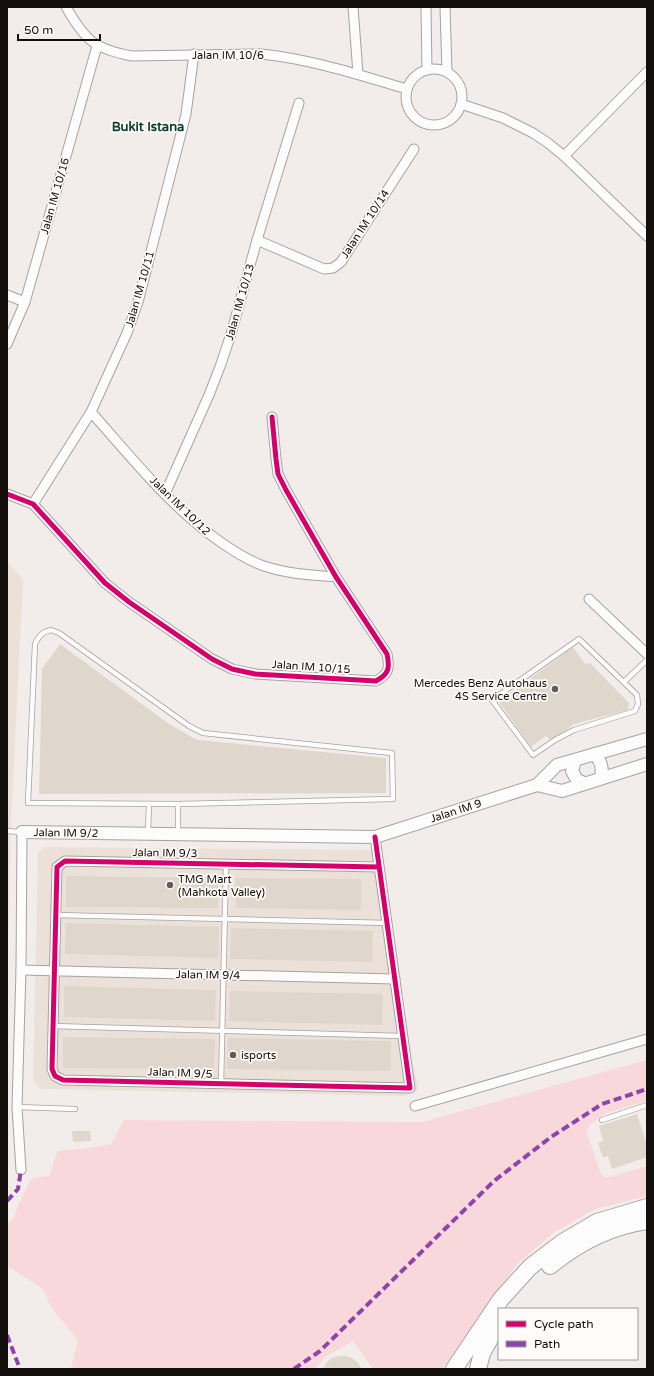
<svg xmlns="http://www.w3.org/2000/svg" width="654" height="1376" font-family="'Varela Round',sans-serif">
  <style>
    .built { fill: #ece1d9 }
    .green { fill: #f9d8db }
    .building { fill: #dfd7cc }
    .lines { fill: none; stroke-linecap: round; stroke-linejoin: round }
    .service-casing { stroke: #a6a3a0; stroke-width: 6 }
    .minor-casing { stroke: #a6a3a0; stroke-width: 11 }
    .tertiary-casing { stroke: #a6a3a0; stroke-width: 14 }
    .trunk-casing { stroke: #a6a3a0; stroke-width: 18 }
    .service { stroke: #fdfcfc; stroke-width: 4.5 }
    .minor { stroke: #fdfcfc; stroke-width: 9 }
    .tertiary { stroke: #fdfcfc; stroke-width: 12 }
    .trunk { stroke: #fdfcfc; stroke-width: 16 }
    .quiet { stroke: #8e44ad; stroke-width: 4; stroke-dasharray: 8 4; stroke-linecap: butt }
    .cycleway-casing { stroke: #fffbf8; stroke-width: 8 }
    .cycleway { stroke: #d6006c; stroke-width: 5 }
    .poi-dot { fill: #605c5a; stroke: #fffbf8; stroke-width: 1.5 }
    .labels { text-anchor: middle; dominant-baseline: central; stroke-width: 3.5; stroke-linejoin: round; paint-order: stroke }
    .street-label { font-size: 11px; fill: #110e0c; stroke: #fffbf8 }
    .poi-label { font-size: 11px; fill: #110e0c; stroke: #fffbf8; text-anchor: start }
    .quarter-label { font-size: 13px; font-weight: bold; fill: #0a4133; stroke: #fffbf8 }
  </style>
  <rect width="100%" height="100%" fill="#f2edea"/>
  <!-- built -->
  <g class="built">
    <path d="M7,561L23,580L11,822L7,985Z"/>
    <path d="M44,847L374,850L418,1090L406,1096L39,1089L33,1080L38,853Z"/>
  </g>
  <!-- green -->
  <path class="green" d="M647,1060V1101L604,1114L592,1123L586,1131L601,1174L606,1178L647,1166V1196L595,1209L553,1233L516,1265L442,1369H373L353,1341L325,1357L316,1369H71L78,1340L51,1307L43,1289L10,1268L7,1263V1225L14,1217L17,1208L31,1179L50,1175L56,1154L59,1151L95,1147L111,1144L124,1120L422,1122Z"/>
  <!-- building -->
  <g class="building">
    <path d="M60,644L169,724L197,740L386,758V793L39,794L42,669Z"/>
    <path d="M573,647L585,664L590,663L629,703L628,710L574,724L551,741L546,736L531,747L499,702Z"/>
    <path d="M66,876L218,878V908L66,907Z"/>
    <path d="M236,878L361,879V910L236,908Z"/>
    <path d="M66,923L219,927L218,958L65,954Z"/>
    <path d="M231,928L373,931L372,962L230,959Z"/>
    <path d="M64,986L216,990L215,1021L64,1017Z"/>
    <path d="M230,991L383,994L382,1025L229,1021Z"/>
    <path d="M63,1037L215,1039L214,1069L63,1068Z"/>
    <path d="M228,1038L391,1041V1071L227,1069Z"/>
    <path d="M637,1114L647,1145V1157L612,1169L608,1156L603,1158L598,1143L603,1141L599,1126Z"/>
    <path d="M72,1131H90L91,1141L73,1142Z"/>
    <path d="M339,1356H346L352,1358L358,1363L361,1369H323L327,1362L332,1358Z"/>
  </g>
  <g class="lines">
    <!-- service casing -->
    <g class="service-casing">
      <g id="service">
        <path d="M51,630L59,633L189,726L203,733L392,753L393,799L178,804L28,803L35,644C39,636 42,632 51,630Z"/>
        <path d="M579,639L637,695L638,704L635,711L574,730L555,740L533,755L492,700Z"/>
        <path d="M624,682L647,660"/>
        <path d="M7,831L20,832"/>
        <path d="M148,832L149,804"/>
        <path d="M178,833V804"/>
        <path d="M55,915L388,923"/>
        <path d="M52,1026L402,1036"/>
        <path d="M221,1085L226,864"/>
        <path d="M17,1107L75,1109"/>
        <path d="M602,1120L647,1105"/>
      </g>
    </g>
    <!-- minor casing -->
    <g class="minor-casing">
      <g id="minor">
        <path d="M66,7C85,40 94,49 132,56L261,54C311,59 359,75 407,89"/>
        <path d="M353,7L358,74"/>
        <path d="M426,7L427,70"/>
        <path d="M445,7L447,72"/>
        <circle cx="434" cy="97" r="28"/>
        <path d="M461,104L503,118L533,133L548,143L564,156L647,236"/>
        <path d="M564,156L647,72"/>
        <path d="M257,240L324,269L333,268L341,262L414,149"/>
        <path d="M7,295L25,302"/>
        <path d="M7,344L25,302L97,46"/>
        <path d="M91,412C132,458 171,508 222,543C235,552 249,561 264,566C288,574 311,575 336,577"/>
        <path d="M7,494L33,504L105,583L129,602L212,659L232,669L255,674L376,681C389,674 390,668 387,654L336,577L286,490L278,474L276,459L272,417"/>
        <path d="M165,494L209,395L221,364L231,334L257,240L299,103"/>
        <path d="M33,504L91,412L127,333L138,302L145,275L186,114L194,54"/>
        <path d="M589,599L647,654"/>
        <path d="M375,837L410,1088L63,1080L55,1076L52,1069L57,867L65,861L379,867"/>
        <path d="M21,970L395,979"/>
        <path d="M415,1106L647,1039"/>
        <path d="M21,1170L17,1107L21,970L22,832"/>
      </g>
    </g>
    <!-- tertiary casing -->
    <g class="tertiary-casing">
      <g id="tertiary">
        <path d="M595,754C601,762 603,767 601,778"/>
        <path d="M575,760L572,771L577,780L584,783"/>
        <path d="M537,785L562,791L647,764"/>
        <path d="M22,832L375,837L537,785L557,765L647,739"/>
      </g>
    </g>
    <!-- trunk casing -->
    <g class="trunk-casing">
      <g id="trunk">
        <path d="M550,1266C578,1243 611,1226 647,1221"/>
        <path d="M454,1369L501,1299L530,1267L563,1242L597,1222L647,1207"/>
        <path d="M478,1369L482,1353L499,1323"/>
      </g>
    </g>
    <!-- service -->
    <use href="#service" class="service"/>
    <!-- minor -->
    <use href="#minor" class="minor"/>
    <!-- tertiary -->
    <use href="#tertiary" class="tertiary"/>
    <!-- trunk -->
    <use href="#trunk" class="trunk"/>
    <!-- quiet -->
    <g class="quiet">
      <path d="M7,1201L18,1189L21,1170"/>
      <path d="M7,1335L20,1369"/>
      <path d="M294,1369L320,1351L494,1181L551,1137L602,1104L647,1089"/>
    </g>
    <!-- cycleway casing -->
    <g class="cycleway-casing">
      <g id="cycleway">
        <path d="M7,494L33,504L105,583L129,602L212,659L232,669L255,674L376,681C389,674 390,668 387,654L336,577L286,490L278,474L276,459L272,417"/>
        <path d="M375,837L410,1088L63,1080L55,1076L52,1069L57,867L65,861L379,867"/>
      </g>
    </g>
    <!-- cycleway -->
    <use href="#cycleway" class="cycleway"/>
  </g>
  <!-- markers -->
  <g class="poi-dot">
    <circle cx="555" cy="689" r="4"/>
    <circle cx="170" cy="885" r="4"/>
    <circle cx="233" cy="1055" r="4"/>
  </g>
  <g class="labels">
    <!-- street labels -->
    <g class="street-label">
      <text x="228" y="55">Jalan IM 10/6</text>
      <text transform="translate(55 196) rotate(-74)">Jalan IM 10/16</text>
      <text transform="translate(365 224) rotate(-57)">Jalan IM 10/14</text>
      <text transform="translate(140 289) rotate(-74)">Jalan IM 10/11</text>
      <text transform="translate(240 302) rotate(-74)">Jalan IM 10/13</text>
      <text transform="translate(180 506) rotate(44)">Jalan IM 10/12</text>
      <text transform="translate(311 667) rotate(4)">Jalan IM 10/15</text>
      <text transform="translate(456 811) rotate(-18)">Jalan IM 9</text>
      <text transform="translate(66 833) rotate(1)">Jalan IM 9/2</text>
      <text transform="translate(165 853) rotate(1)">Jalan IM 9/3</text>
      <text transform="translate(208 975) rotate(1)">Jalan IM 9/4</text>
      <text transform="translate(180 1073) rotate(2)">Jalan IM 9/5</text>
    </g>
    <!-- poi labels -->
    <g class="poi-label">
      <text x="547" y="683" text-anchor="end">Mercedes Benz Autohaus<tspan x="547" dy="13">4S Service Centre</tspan></text>
      <text x="178" y="879">TMG Mart<tspan x="178" dy="13">(Mahkota Valley)</tspan></text>
      <text x="241" y="1055">isports</text>
    </g>
    <!-- quarter labels -->
    <g class="quarter-label">
      <text x="148" y="127">Bukit Istana</text>
    </g>
  </g>
  <!-- border -->
  <rect width="654" height="1376" fill="none" stroke="#110e0c" stroke-width="16"/>
  <!-- legend -->
  <rect x="498" y="1308" width="140" height="52" fill="#fffbf8" stroke="#a09c9a"/>
  <rect x="506" y="1321" width="20" height="6" fill="#d6006c" stroke="#a09c9a"/>
  <text x="534" y="1328" font-size="12" fill="#110e0c">Cycle path</text>
  <rect x="506" y="1341" width="20" height="6" fill="#8e44ad" stroke="#a09c9a"/>
  <text x="534" y="1348" font-size="12" fill="#110e0c">Path</text>
  <!-- scale -->
  <path d="M18 34v6h82v-6" fill="none" stroke="#110e0c" stroke-width="2"/>
  <text x="24" y="34" font-size="12" fill="#110e0c" stroke="#fffbf8" stroke-width="3" paint-order="stroke">50 m</text>
</svg>
